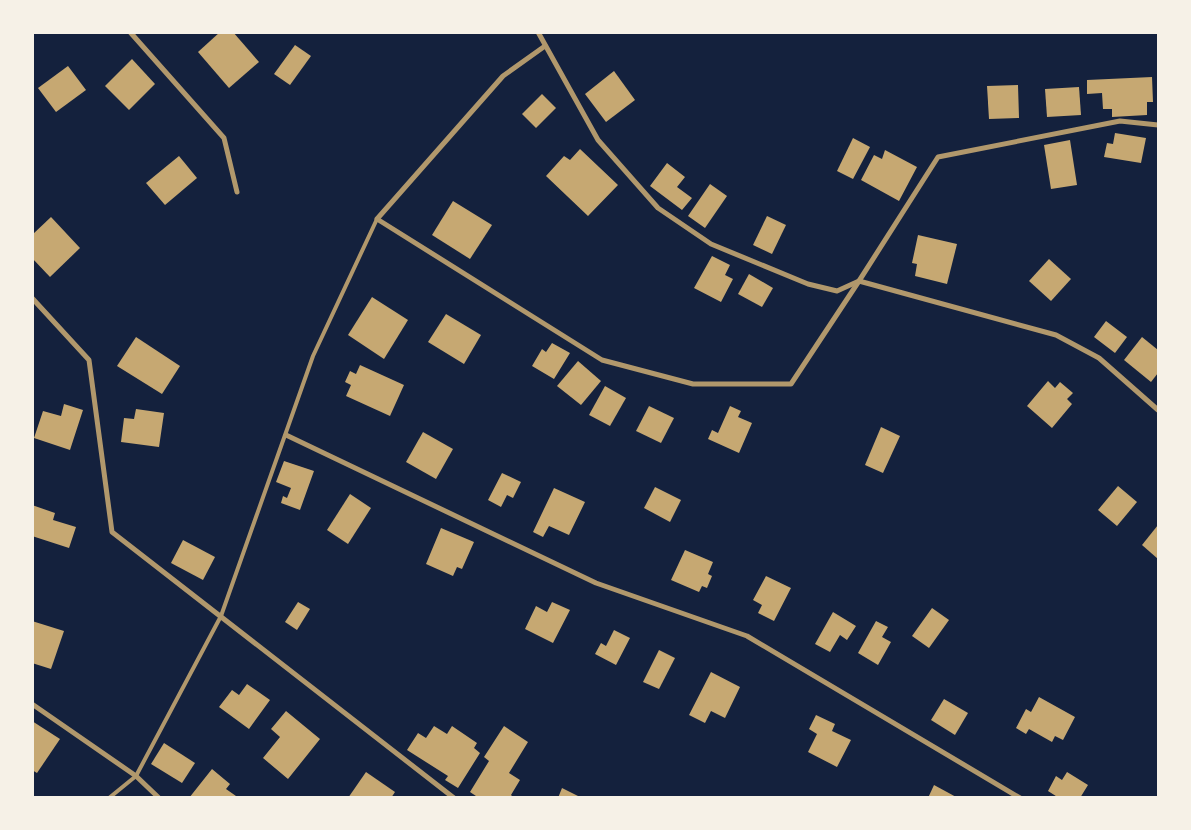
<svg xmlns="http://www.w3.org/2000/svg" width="1191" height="830" font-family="'Exo 2',sans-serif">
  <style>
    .building { fill: #c6a872 }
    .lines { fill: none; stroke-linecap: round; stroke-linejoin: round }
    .service { stroke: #b1986c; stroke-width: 4 }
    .minor { stroke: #b1986c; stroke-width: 5 }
  </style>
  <rect width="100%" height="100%" fill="#14213d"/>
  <!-- building -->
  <g class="building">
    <path d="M220,32H233L259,62L229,88L198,52Z"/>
    <path d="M295,45L311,56L290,85L274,74Z"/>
    <path d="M132,59L155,84L129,110L105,86Z"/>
    <path d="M68,66L86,90L56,112L38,88Z"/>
    <path d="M614,71L635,100L606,122L585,94Z"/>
    <path d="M1152,77L1153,102H1147V115L1112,117V109H1103L1102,93L1087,94V80Z"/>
    <path d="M1018,85L1019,118L989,119L987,86Z"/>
    <path d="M1079,87L1081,115L1047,117L1045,89Z"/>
    <path d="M542,94L556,108L536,128L522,114Z"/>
    <path d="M1115,133L1146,138L1141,163L1104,157L1107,143L1113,144Z"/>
    <path d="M853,138L870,147L853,179L837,171Z"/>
    <path d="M1070,140L1077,185L1051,189L1044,145Z"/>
    <path d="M580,149L618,185L588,216L546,176L564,156L570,160Z"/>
    <path d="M885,150L917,167L899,201L861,180L874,155L882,159Z"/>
    <path d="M179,156L197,178L165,205L146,183Z"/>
    <path d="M667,163L685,177L677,187L692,198L682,210L650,186Z"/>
    <path d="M710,184L727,196L705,228L688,216Z"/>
    <path d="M453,201L492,225L470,259L432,235Z"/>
    <path d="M767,216L786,225L772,254L753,245Z"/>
    <path d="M51,217L80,248L50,277L32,258V235Z"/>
    <path d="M918,235L957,244L947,284L915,276L917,264L912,263Z"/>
    <path d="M712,256L730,265L725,275L733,279L721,302L694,288Z"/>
    <path d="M1049,259L1071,279L1051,301L1029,281Z"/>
    <path d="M749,274L773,288L762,307L738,294Z"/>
    <path d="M372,297L408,320L384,359L348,335Z"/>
    <path d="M446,314L481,335L464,364L428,342Z"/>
    <path d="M1106,321L1127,337L1115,353L1094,337Z"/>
    <path d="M136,337L180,366L162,394L117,366Z"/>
    <path d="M1142,337L1158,350V373L1151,382L1124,360Z"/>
    <path d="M552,343L570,353L554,379L532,366L542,349L546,352Z"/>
    <path d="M578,361L601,381L581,405L557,386Z"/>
    <path d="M360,365L404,385L390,416L346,396L351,385L345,382L350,371L356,374Z"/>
    <path d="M1048,381L1055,388L1060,382L1073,393L1067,399L1072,404L1052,428L1027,406Z"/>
    <path d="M605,386L626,398L610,426L589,415Z"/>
    <path d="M64,404L83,410L70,450L34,438L43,411L61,416Z"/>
    <path d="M649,406L674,418L661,443L636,431Z"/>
    <path d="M730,406L741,411L738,417L752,423L739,453L708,439L712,430L718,433Z"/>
    <path d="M136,409L164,413L159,447L121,442L124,418L134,419Z"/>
    <path d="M881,427L900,436L883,473L865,465Z"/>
    <path d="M423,432L453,449L436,479L406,462Z"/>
    <path d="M284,461L314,471L300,510L281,503L283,496L287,498L291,488L276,482Z"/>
    <path d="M502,473L521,482L513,498L507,495L501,507L488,500Z"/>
    <path d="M1118,486L1137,502L1117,526L1098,510Z"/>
    <path d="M655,487L681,500L670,522L644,508Z"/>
    <path d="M554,488L585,502L569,535L549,526L543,537L533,532Z"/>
    <path d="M350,494L371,508L348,544L327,530Z"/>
    <path d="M32,505L55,513L53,520L76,527L69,548L32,536Z"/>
    <path d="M1158,525V559L1142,545Z"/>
    <path d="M441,528L474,542L462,569L457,567L453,576L426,564Z"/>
    <path d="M183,540L215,557L203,580L171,563Z"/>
    <path d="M685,550L713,562L708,574L712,576L707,588L702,586L699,592L671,580Z"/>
    <path d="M766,576L791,588L774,621L758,613L762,605L753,600Z"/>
    <path d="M298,602L310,609L297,630L285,622Z"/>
    <path d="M552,602L570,610L553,643L525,629L536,606L547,612Z"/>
    <path d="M932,608L949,620L929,648L912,636Z"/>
    <path d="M833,612L856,626L847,640L840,635L830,652L815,644Z"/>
    <path d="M32,621L64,631L51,669L32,663Z"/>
    <path d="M876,621L888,627L882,637L891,642L878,665L858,653Z"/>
    <path d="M614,630L630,638L616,665L595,654L601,643L606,646Z"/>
    <path d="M659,650L675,658L659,689L643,682Z"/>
    <path d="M711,672L740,687L725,718L711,711L705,723L689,715Z"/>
    <path d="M247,684L270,700L249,729L219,707L232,690L239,695Z"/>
    <path d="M1039,697L1075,717L1063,740L1055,736L1052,742L1029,729L1026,734L1016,728L1026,709L1031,712Z"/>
    <path d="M944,699L968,713L955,735L931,720Z"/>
    <path d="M286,711L320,739L288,779L263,758L280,737L271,729Z"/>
    <path d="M816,715L835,724L832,731L851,740L837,767L808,752L817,734L809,729Z"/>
    <path d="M32,721L60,739L37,773L32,770Z"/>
    <path d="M434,726L447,734L452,726L477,743L474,748L480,753L458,788L445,780L448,776L407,750L418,733L426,738Z"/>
    <path d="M504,726L528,742L509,773L520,780L511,795L514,798H479L470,792L489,761L484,757Z"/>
    <path d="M164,743L195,763L182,783L151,764Z"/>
    <path d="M212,769L230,784L226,789L236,796L235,798H189Z"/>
    <path d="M366,772L395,792L391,798H348Z"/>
    <path d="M1067,772L1088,785L1080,798H1059L1048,791L1056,776L1062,780Z"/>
    <path d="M934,785L958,798H928Z"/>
    <path d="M562,788L582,798H558Z"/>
  </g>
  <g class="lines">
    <!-- service -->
    <path class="service" d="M109,798L136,776L221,616L313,356L377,219"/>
    <!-- minor -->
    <g class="minor">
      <path d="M130,32L224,138L237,192"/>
      <path d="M538,32L598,140L658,208L711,244L808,284L837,291L859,281L1056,335L1099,358L1158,410"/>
      <path d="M545,46L503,76L377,219L602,360L693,384H791L859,281L938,157L1120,121L1158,125"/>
      <path d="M32,298L89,360L112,532L454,798"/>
      <path d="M286,435L596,583L747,636L1020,798"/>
      <path d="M32,704L136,776L159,798"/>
    </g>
  </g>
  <!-- border -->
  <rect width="1191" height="830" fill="none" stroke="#f6f1e7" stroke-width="68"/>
</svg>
